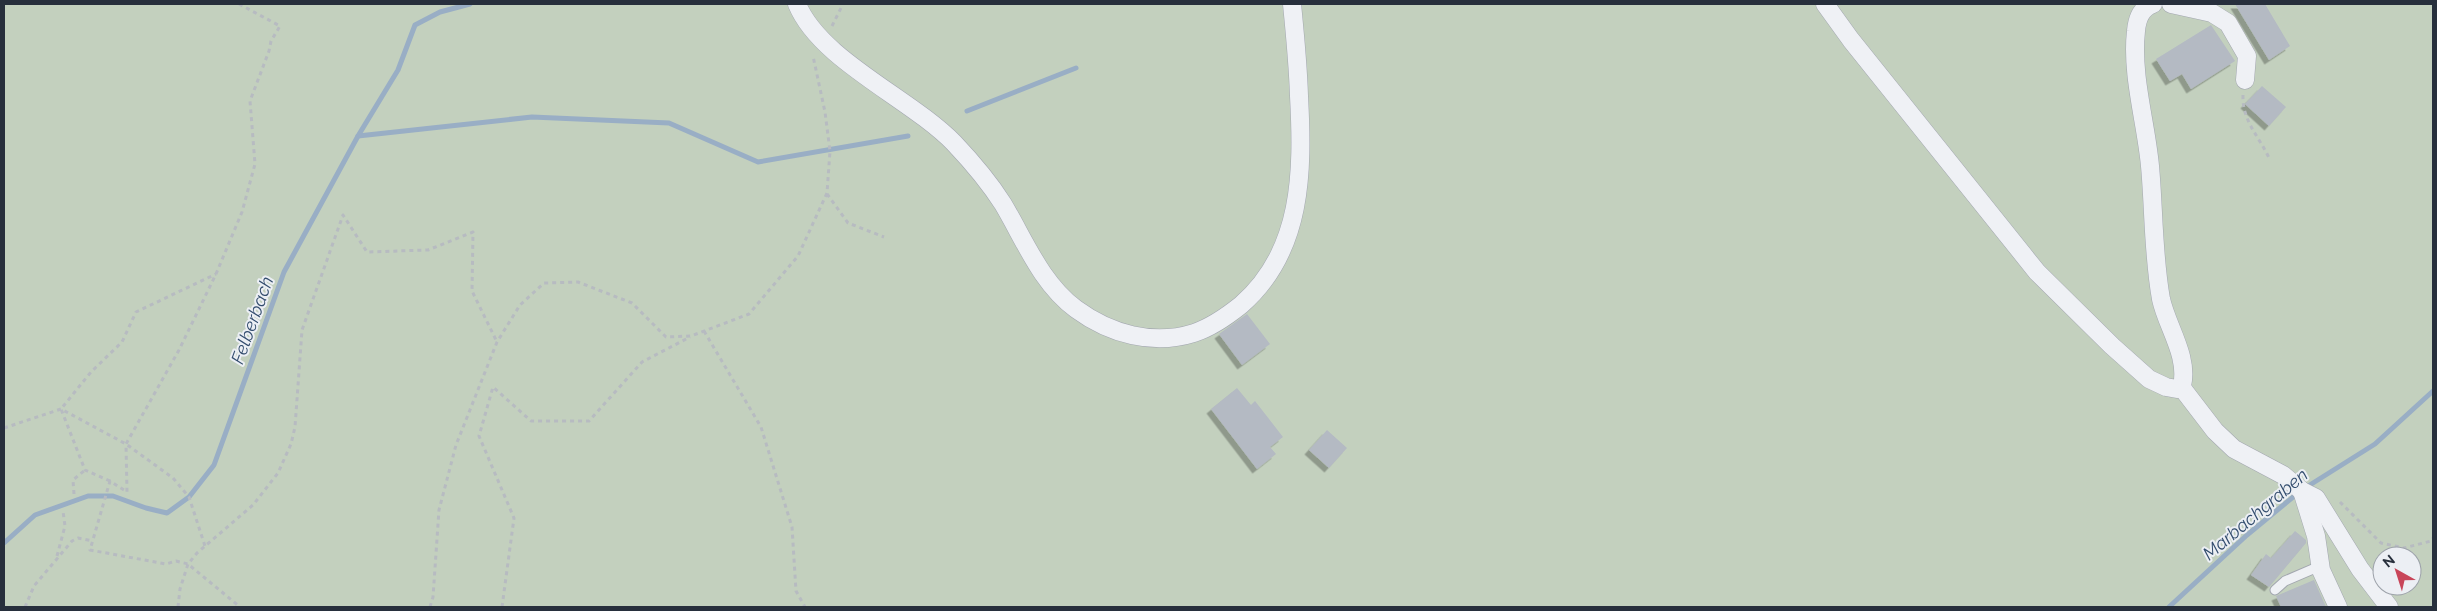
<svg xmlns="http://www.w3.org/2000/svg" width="2437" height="611" font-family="Raleway,sans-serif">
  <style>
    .green { fill: #c3d0be; fill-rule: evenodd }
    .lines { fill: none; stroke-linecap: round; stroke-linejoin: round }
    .stream { stroke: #99aec5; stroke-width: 5 }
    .building { fill: #b4bac3; filter: url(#shadow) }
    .service-casing { stroke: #a3a7b0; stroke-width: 11 }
    .minor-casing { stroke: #a3a7b0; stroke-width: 19 }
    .path { stroke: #b7bbc1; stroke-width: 3; stroke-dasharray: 4 4; stroke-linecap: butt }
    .service { stroke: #eff1f5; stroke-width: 9 }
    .minor { stroke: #eff1f5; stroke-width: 18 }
    .labels { text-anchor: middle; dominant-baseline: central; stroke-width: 4; stroke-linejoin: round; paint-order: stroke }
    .water-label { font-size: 18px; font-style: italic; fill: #334d6e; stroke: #eceff4 }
  </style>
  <defs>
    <filter id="shadow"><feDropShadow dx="-4.5" dy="4.5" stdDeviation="0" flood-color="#0004"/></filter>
  </defs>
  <rect width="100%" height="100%" fill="#dde0e6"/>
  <!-- green -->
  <path class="green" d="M4,4H2433V607H4ZM2382,556H2412V586H2382Z"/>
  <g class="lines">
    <!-- stream -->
    <g class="stream">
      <path d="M967,111L1076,68"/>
      <path d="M358,136L532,117L669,123L758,162L908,136"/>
      <path d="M2305,488L2375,444L2433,391"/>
      <path d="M4,543L35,515L88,496H113L146,508L167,513L189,497L214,465L284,272L358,136L398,70L415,25L440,12L470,4"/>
      <path d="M2169,607L2247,535L2298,493"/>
    </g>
  </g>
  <!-- building -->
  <g class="building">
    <path d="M2235,4H2265L2290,46L2269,60Z"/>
    <path d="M2211,25L2235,61L2191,89L2182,74L2170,81L2156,59Z"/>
    <path d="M2262,86L2286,107L2269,126L2245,104Z"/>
    <path d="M1247,314L1270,344L1242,365L1219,334Z"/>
    <path d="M1237,388L1251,405L1255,401L1283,437L1270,447L1276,454L1257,469L1211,409Z"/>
    <path d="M1327,430L1347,448L1329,468L1309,450Z"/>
    <path d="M2295,531L2306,540V543L2269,587L2251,575L2266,554L2271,558Z"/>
    <path d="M2314,580L2326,607H2281L2276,596Z"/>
  </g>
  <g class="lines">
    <!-- service casing -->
    <g class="service-casing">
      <path id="service" d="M2275,590L2285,581L2320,566"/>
    </g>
    <!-- minor casing -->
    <g class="minor-casing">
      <g id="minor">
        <path d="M797,4C820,60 910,98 954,143C972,162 989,182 1003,204C1025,241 1041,283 1076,309C1110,334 1153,346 1194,333C1212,327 1226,317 1241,305C1303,251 1303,171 1299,96C1298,65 1295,34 1292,4"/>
        <path d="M1825,4L1851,40L2037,272L2112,346L2149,379L2166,387L2177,389L2182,386C2189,356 2167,327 2161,299C2153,255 2154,210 2150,166C2146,122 2131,75 2136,31C2137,19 2141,8 2153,4"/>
        <path d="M2171,4L2212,13L2228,23L2247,56L2245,80"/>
        <path d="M2182,388L2215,431L2234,449L2283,475L2302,491L2316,498L2360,569L2389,607"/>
        <path d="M2302,491L2316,536L2321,570L2338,607"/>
      </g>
    </g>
    <!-- path -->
    <g class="path">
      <path d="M239,4L280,26L271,41L269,51L250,101L255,164L242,212L216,274L179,350L126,444L127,492L110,481L90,550L166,564L176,561L188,564L240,607"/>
      <path d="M832,26L843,4"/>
      <path d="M2243,95C2242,121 2259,136 2269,158"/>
      <path d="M827,194L848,223L884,237"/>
      <path d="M704,331L761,427L792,527L796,591L805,607"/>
      <path d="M4,428L61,409L126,444L173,478L189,497L205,546"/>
      <path d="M110,481L85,470L61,409L91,372L122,342L136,312L216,274"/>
      <path d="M74,494L73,480L85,470"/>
      <path d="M2340,502L2381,543L2404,548L2431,541L2433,538"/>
      <path d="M57,556L65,526L63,511"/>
      <path d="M25,607L34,586L72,541L78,538L93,541"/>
      <path d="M178,607L180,589L188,564L197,553L253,505L278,473L291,444L295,427L302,330L343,215L367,252L428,250L473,232L472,291L497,342"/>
      <path d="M430,607L433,597L439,510L456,445L497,342L520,305L544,283L578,282L632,303L666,337L691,336L749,314L798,256L827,193L830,151L825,112L813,56"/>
      <path d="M502,607L514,518L479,436L493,387L531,421H589L642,362L690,337"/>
    </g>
    <!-- service -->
    <use href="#service" class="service"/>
    <!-- minor -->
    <use href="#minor" class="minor"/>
  </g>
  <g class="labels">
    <!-- water labels -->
    <g class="water-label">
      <text transform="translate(252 320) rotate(-70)">Felberbach</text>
      <text transform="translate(2255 514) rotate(-40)">Marbachgraben</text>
    </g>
  </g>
  <!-- border -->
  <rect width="2437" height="611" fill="none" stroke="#272f3c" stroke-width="10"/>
  <!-- north arrow -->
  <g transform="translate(2397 571) rotate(321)"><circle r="24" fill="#eceff4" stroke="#9da2aa"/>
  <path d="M0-4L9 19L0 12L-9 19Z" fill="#c84559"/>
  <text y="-8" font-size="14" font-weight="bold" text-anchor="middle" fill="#272f3c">N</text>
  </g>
</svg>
